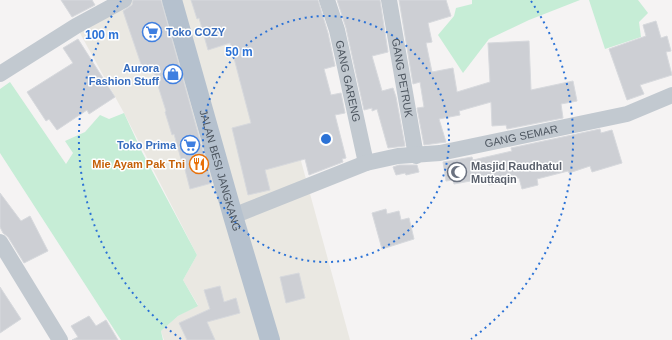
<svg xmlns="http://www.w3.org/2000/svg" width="672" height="340" font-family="Helvetica,sans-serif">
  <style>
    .commercial { fill: #eae8e2 }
    .green { fill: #c6edd6 }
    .building { fill: #cdcfd4; stroke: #d7d9dd }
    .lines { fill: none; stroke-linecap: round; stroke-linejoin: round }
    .minor { stroke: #c2c9d0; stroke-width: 16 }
    .major { stroke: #b5c1ce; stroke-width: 20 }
    .ring { fill: none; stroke: #2b72d6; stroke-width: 2; stroke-dasharray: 2 4 }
    .labels { text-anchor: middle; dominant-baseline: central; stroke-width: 3; stroke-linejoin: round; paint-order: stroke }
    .shop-label { font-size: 11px; font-weight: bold; fill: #366cbe; stroke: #fff; text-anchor: end }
    .street-label { font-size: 11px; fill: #4c555f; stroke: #fff }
    .food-label { font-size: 11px; font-weight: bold; fill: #c56008; stroke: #fff; text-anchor: end }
    .worship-label { font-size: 11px; font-weight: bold; fill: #5b616d; stroke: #fff; text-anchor: start }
    .centre { fill: #2b72d6; stroke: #fff; stroke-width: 2 }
    .ring-label { font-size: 12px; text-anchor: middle; font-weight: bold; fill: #2b72d6; stroke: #fff; stroke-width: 3; stroke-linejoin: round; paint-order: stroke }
  </style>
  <rect width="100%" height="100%" fill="#f5f3f3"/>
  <!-- commercial -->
  <path class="commercial" d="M124,0H257L350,340H164L161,331L178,316L198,305L183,280L197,255L124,113L76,26Z"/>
  <!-- green -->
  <g class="green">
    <path d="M472,0H580L529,20L489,39L463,73L438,35L454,16L456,8L472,4Z"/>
    <path d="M589,0H638L648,13L639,22L641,37L605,49Z"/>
    <path d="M10,82L66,164L73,153L65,141L85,132L100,115L109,119L124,113L142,152L197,255L183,280L198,306L178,316L161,331L163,340H121L0,153V89Z"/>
  </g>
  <!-- building -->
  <g class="building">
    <path d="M61,0H92L95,5L72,17Z"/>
    <path d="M133,0H161L212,183L190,189L182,158L181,159L174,134L172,135L165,112L166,111L153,70L144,73L123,11L132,5Z"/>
    <path d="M191,0H318L328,33L335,66L324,69L331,95L341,93L345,113L335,115L346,158L342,159L343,162L309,175L305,159L265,170L270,190L248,195L232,128L251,123L230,43L208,50L199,18L197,19Z"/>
    <path d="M337,0H380L388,52L372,56L382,91L393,88L396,97L405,146L388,148L377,109L372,111V108L364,110L346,28Z"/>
    <path d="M399,0H446L451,16L428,23L432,42L426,43L432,72L453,68L457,92L490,82L488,43L529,41L531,90L573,81L577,101L561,104L563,118L507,129L506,125L492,126L491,102L459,111L460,115L439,119L446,142L424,145L417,108L424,107L420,82L413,84Z"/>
    <path d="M656,21L661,38L667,36L671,51L666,52L672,75L640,85L644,94L627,100L609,49L646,36L643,25Z"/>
    <path d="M78,39L115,97L89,114L87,110L57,130L49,119L46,121L27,92L73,63L63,48Z"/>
    <path d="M600,129L601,133L612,130L622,163L592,172L590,166L569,173L568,171L537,179L538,185L522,189L519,178L489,185L487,178L454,184L453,180L446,181L443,162L472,157L473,160L512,151L511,148Z"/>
    <path d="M399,165H417L419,172L406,175L405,173L396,175L393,167Z"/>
    <path d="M0,193L21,221L30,216L48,251L24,263L8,237L3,233L0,227Z"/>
    <path d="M386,209L387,214L399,211L401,220L409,218L414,239L382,249L372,213Z"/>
    <path d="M299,273L305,298L286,303L280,277Z"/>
    <path d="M220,286L224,302L236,298L240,313L207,322L215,340H187L179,323L210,309L204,290Z"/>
    <path d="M0,287L21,319L0,333Z"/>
    <path d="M89,316L96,326L106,320L118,340H72L78,337L71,326Z"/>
  </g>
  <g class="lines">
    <!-- minor -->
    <g class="minor">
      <path id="s1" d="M327,0L337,30L366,163"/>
      <path id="s2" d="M389,0L416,156"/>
      <path d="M0,74L76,26L124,0"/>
      <path id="s3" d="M233,216L366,163L398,156L440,153L627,114L672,95"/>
      <path d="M0,242L60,340"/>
    </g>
    <!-- major -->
    <path class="major" id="s4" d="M172,0L233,216L270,340"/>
  </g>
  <!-- distance rings -->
  <g class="ring">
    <circle cx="326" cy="139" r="123"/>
    <path d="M181 339A247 247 0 0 1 121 1M531 1A247 247 0 0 1 471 339"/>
  </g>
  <!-- icons -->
  <defs>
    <g id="supermarket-ring" transform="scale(1)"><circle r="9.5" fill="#fff" stroke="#3f7fe0" stroke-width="1.5"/><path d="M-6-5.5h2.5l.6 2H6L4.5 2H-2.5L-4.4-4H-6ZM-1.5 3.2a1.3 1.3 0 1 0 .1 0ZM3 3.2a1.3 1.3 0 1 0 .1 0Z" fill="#3f7fe0"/></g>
    <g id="shop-ring" transform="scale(1)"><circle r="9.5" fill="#fff" stroke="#3f7fe0" stroke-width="1.5"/><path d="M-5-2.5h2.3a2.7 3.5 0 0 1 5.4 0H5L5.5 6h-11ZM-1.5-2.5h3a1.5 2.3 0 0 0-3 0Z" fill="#3f7fe0"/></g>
    <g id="restaurant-ring" transform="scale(1)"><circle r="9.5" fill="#fff" stroke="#e8710a" stroke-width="1.5"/><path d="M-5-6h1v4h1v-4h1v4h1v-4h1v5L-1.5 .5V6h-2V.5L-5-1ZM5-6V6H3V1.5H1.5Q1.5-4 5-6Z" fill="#e8710a"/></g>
    <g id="mosque-ring" transform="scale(1)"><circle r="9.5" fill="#fff" stroke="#6b7280" stroke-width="1.5"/><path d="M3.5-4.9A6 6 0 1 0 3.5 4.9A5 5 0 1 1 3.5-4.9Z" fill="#6b7280"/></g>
  </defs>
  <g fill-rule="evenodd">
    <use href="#supermarket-ring" x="152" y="32"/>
    <use href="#shop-ring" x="173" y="74"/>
    <use href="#supermarket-ring" x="190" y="145"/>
    <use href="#restaurant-ring" x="199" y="164"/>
    <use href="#mosque-ring" x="457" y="172"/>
  </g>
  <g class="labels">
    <!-- shop labels -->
    <g class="shop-label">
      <text x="166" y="32" text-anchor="start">Toko COZY</text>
      <text x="159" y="68">Aurora<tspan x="159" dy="13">Fashion Stuff</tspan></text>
      <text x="176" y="145">Toko Prima</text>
    </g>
    <!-- street labels -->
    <g class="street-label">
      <text stroke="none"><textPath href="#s2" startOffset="79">GANG PETRUK</textPath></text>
      <text stroke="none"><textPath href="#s1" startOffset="84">GANG GARENG</textPath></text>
      <text stroke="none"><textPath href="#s3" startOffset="301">GANG SEMAR</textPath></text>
      <text stroke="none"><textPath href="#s4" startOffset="177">JALAN BESI JANGKANG</textPath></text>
    </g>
    <!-- food labels -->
    <g class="food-label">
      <text x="185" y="164">Mie Ayam Pak Tni</text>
    </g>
    <!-- worship labels -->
    <g class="worship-label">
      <text x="471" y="166">Masjid Raudhatul<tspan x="471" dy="13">Muttaqin</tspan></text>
    </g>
  </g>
  <circle cx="326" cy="139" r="6" class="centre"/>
  <g class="ring-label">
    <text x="102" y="39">100 m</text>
    <text x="239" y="56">50 m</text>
  </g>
</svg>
